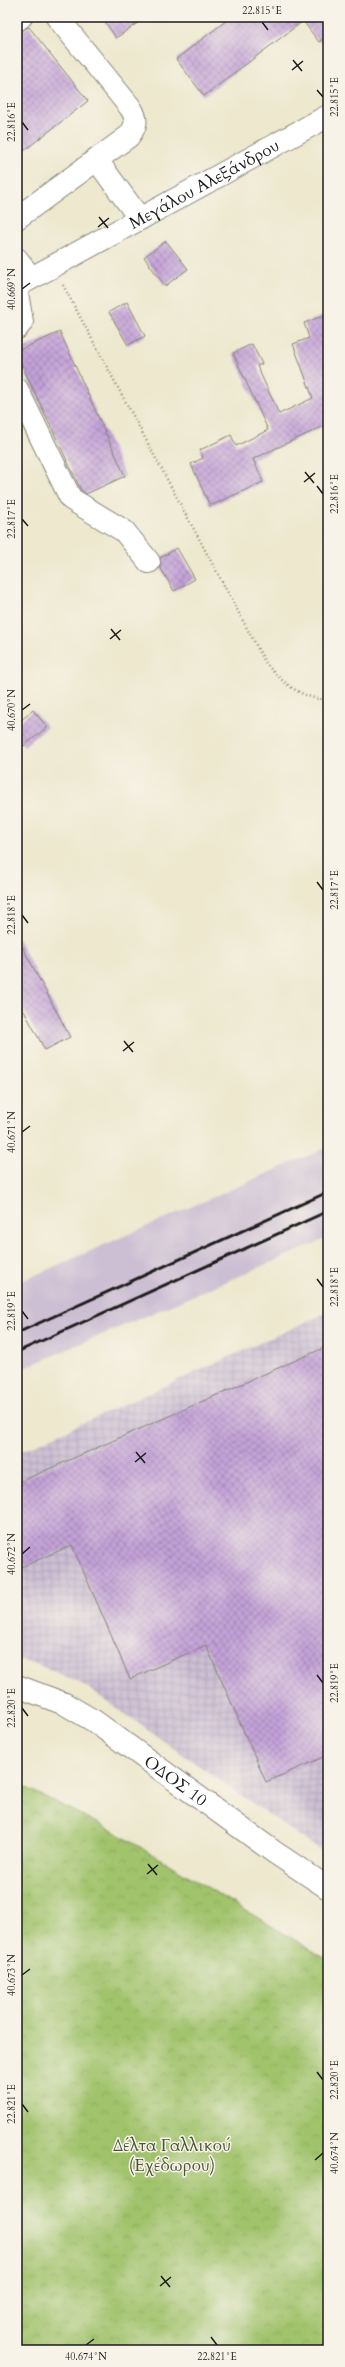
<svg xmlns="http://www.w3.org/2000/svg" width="345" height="2367" font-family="Cardo,serif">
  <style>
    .industrial { fill: url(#industrial-grid) }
    .railway { fill: #ccbed3 }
    .park { fill: url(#park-crowns); stroke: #5e7044 }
    .building { fill: url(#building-cross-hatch) }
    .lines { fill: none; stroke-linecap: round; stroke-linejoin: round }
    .minor-casing { stroke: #848275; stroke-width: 24 }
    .path { stroke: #848275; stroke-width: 2.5; stroke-dasharray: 1 3; stroke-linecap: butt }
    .minor { stroke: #fff; stroke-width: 22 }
    .rail { stroke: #1c1c1c; stroke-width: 3 }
    .ticks { fill: none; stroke: #1c1c1c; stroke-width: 1.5 }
    .labels { text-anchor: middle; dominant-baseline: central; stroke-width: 3; stroke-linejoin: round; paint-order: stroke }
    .street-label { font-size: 17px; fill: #1c1c1c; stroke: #f7f3e8 }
    .park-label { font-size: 17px; fill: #4b5638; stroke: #f7f3e8 }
    .neatline { fill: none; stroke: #1c1c1c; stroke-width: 1.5 }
    .ticks-label { font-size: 10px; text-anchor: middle; fill: #1c1c1c }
  </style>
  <defs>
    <pattern id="industrial-grid" width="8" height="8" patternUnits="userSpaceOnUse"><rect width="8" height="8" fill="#ccbed3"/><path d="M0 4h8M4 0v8" fill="none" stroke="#afa3b5"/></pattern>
    <pattern id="park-crowns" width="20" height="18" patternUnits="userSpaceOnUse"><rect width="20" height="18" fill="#a1c36c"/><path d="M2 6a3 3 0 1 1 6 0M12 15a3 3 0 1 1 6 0" fill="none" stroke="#8aa75d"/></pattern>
    <pattern id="building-cross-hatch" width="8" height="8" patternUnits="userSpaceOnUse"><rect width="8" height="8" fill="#c3a2d8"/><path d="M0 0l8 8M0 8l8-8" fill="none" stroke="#9e83ae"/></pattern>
  </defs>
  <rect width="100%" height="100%" fill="#f7f3e8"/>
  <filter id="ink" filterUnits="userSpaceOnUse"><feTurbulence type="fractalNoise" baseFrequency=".025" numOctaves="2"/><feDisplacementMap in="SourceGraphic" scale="8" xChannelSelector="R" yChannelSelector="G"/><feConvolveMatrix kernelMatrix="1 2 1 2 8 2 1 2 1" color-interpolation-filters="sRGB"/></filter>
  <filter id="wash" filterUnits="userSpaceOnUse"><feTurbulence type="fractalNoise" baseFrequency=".012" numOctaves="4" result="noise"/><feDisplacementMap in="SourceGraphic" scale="16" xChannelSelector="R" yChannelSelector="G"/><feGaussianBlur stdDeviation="0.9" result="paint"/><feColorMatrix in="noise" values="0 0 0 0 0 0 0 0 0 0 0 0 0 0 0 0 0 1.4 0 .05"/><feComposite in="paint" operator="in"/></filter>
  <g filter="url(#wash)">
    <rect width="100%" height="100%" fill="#ede8ce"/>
    <!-- industrial -->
    <path class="industrial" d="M328,1312V1856L79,1682L36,1664L17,1660V1453Z"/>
    <!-- railway -->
    <path class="railway" d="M328,1147V1238L17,1371V1283Z"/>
    <!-- park -->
    <path class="park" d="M17,1783L117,1833L328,1960V2350H17Z"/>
    <g id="blocks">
      <!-- building -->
      <g class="building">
        <path d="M102,17H146L116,38Z"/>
        <path d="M231,17H328V35L319,42L303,21L204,96L176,59Z"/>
        <path d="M29,27L88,101L17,156V32Z"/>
        <path d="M166,241L188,269L165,286L144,257Z"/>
        <path d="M127,302L145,336L128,345L109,312Z"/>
        <path d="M328,314V433L324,426L253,459L263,482L210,506L191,464L203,458L200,450L231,435L236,446L268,430L233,353L252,344L262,364L257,366L279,414L313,398L293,344L309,338L304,323Z"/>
        <path d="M60,332L125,476L86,494L81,490L17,355V351Z"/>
        <path d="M177,548L195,579L174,591L160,567V558Z"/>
        <path d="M33,710L47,727L24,746L17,737V724Z"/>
        <path d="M17,937L70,1037L45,1050L17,998Z"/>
        <path d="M328,1346V1755L266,1782L206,1645L130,1679L72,1545L17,1569V1483Z"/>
      </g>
    </g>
  </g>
  <g filter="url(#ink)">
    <use href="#blocks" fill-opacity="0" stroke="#848275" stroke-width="1"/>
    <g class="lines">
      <!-- minor casing -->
      <g class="minor-casing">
        <g id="minor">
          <path d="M17,20L21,17"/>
          <path d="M96,159L140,219"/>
          <path d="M17,218L129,136C137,125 138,119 130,107L57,17"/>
          <path d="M17,259L31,278"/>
          <path id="s1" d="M17,286L328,116"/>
          <path d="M17,293L22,322L17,328"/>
          <path d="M17,389L71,499L124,531L149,562"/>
          <path id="s2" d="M17,1686L65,1704L94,1721L274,1852L328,1888"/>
        </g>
      </g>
      <!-- path -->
      <path class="path" d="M63,285L265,662C280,681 301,699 328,700"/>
      <!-- minor -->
      <use href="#minor" class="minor"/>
      <!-- rail -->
      <g class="rail">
        <path d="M17,1333L328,1192"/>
        <path d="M17,1352L328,1211"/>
      </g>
    </g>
  </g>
  <!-- ticks -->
  <path class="ticks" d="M262,22L268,30M293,60L302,71M292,70L303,61M317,90L323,97M22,122L28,130M99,217L108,228M98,227L109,218M22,289L30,283M305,472L314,483M304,482L315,473M317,486L323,494M22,519L28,526M111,629L120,640M110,639L121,630M22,710L30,704M317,882L323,890M22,915L28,923M124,1041L133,1052M123,1051L134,1042M22,1132L30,1126M317,1279L323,1287M22,1311L28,1319M136,1452L145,1463M135,1462L146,1453M22,1554L30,1547M317,1675L323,1683M22,1708L28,1716M148,1864L157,1875M147,1874L158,1865M22,1975L30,1969M317,2072L323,2080M22,2104L28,2112M315,2160L323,2153M161,2276L170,2287M160,2286L171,2277M211,2337L217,2345M86,2345L94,2339"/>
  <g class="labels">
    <!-- street labels -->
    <g class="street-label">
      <text stroke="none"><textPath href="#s1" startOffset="213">Μεγάλου Αλεξάνδρου</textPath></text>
      <text stroke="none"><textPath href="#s2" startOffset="186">ΟΔΟΣ 10</textPath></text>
    </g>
    <!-- park labels -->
    <g class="park-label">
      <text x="172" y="2145">Δέλτα Γαλλικού<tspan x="172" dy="20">(Εχέδωρου)</tspan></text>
    </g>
  </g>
  <!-- margin -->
  <rect width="345" height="2367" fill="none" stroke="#f7f3e8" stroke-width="44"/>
  <rect x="22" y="22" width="301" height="2323" class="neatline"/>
  <g class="ticks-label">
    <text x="262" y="14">22.815°E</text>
    <text transform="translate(334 97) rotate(-90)" y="4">22.815°E</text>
    <text transform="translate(11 122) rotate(-90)" y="4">22.816°E</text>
    <text transform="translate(11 289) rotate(-90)" y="4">40.669°N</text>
    <text transform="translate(334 494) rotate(-90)" y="4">22.816°E</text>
    <text transform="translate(11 519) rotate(-90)" y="4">22.817°E</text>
    <text transform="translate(11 710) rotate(-90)" y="4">40.670°N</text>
    <text transform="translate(334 890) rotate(-90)" y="4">22.817°E</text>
    <text transform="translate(11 915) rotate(-90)" y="4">22.818°E</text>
    <text transform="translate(11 1132) rotate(-90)" y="4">40.671°N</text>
    <text transform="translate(334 1287) rotate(-90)" y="4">22.818°E</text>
    <text transform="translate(11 1311) rotate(-90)" y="4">22.819°E</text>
    <text transform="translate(11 1554) rotate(-90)" y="4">40.672°N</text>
    <text transform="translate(334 1683) rotate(-90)" y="4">22.819°E</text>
    <text transform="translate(11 1708) rotate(-90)" y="4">22.820°E</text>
    <text transform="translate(11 1975) rotate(-90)" y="4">40.673°N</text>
    <text transform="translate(334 2080) rotate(-90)" y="4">22.820°E</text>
    <text transform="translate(11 2104) rotate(-90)" y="4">22.821°E</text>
    <text transform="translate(334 2153) rotate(-90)" y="4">40.674°N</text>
    <text x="86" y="2360">40.674°N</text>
    <text x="217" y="2360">22.821°E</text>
  </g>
</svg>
